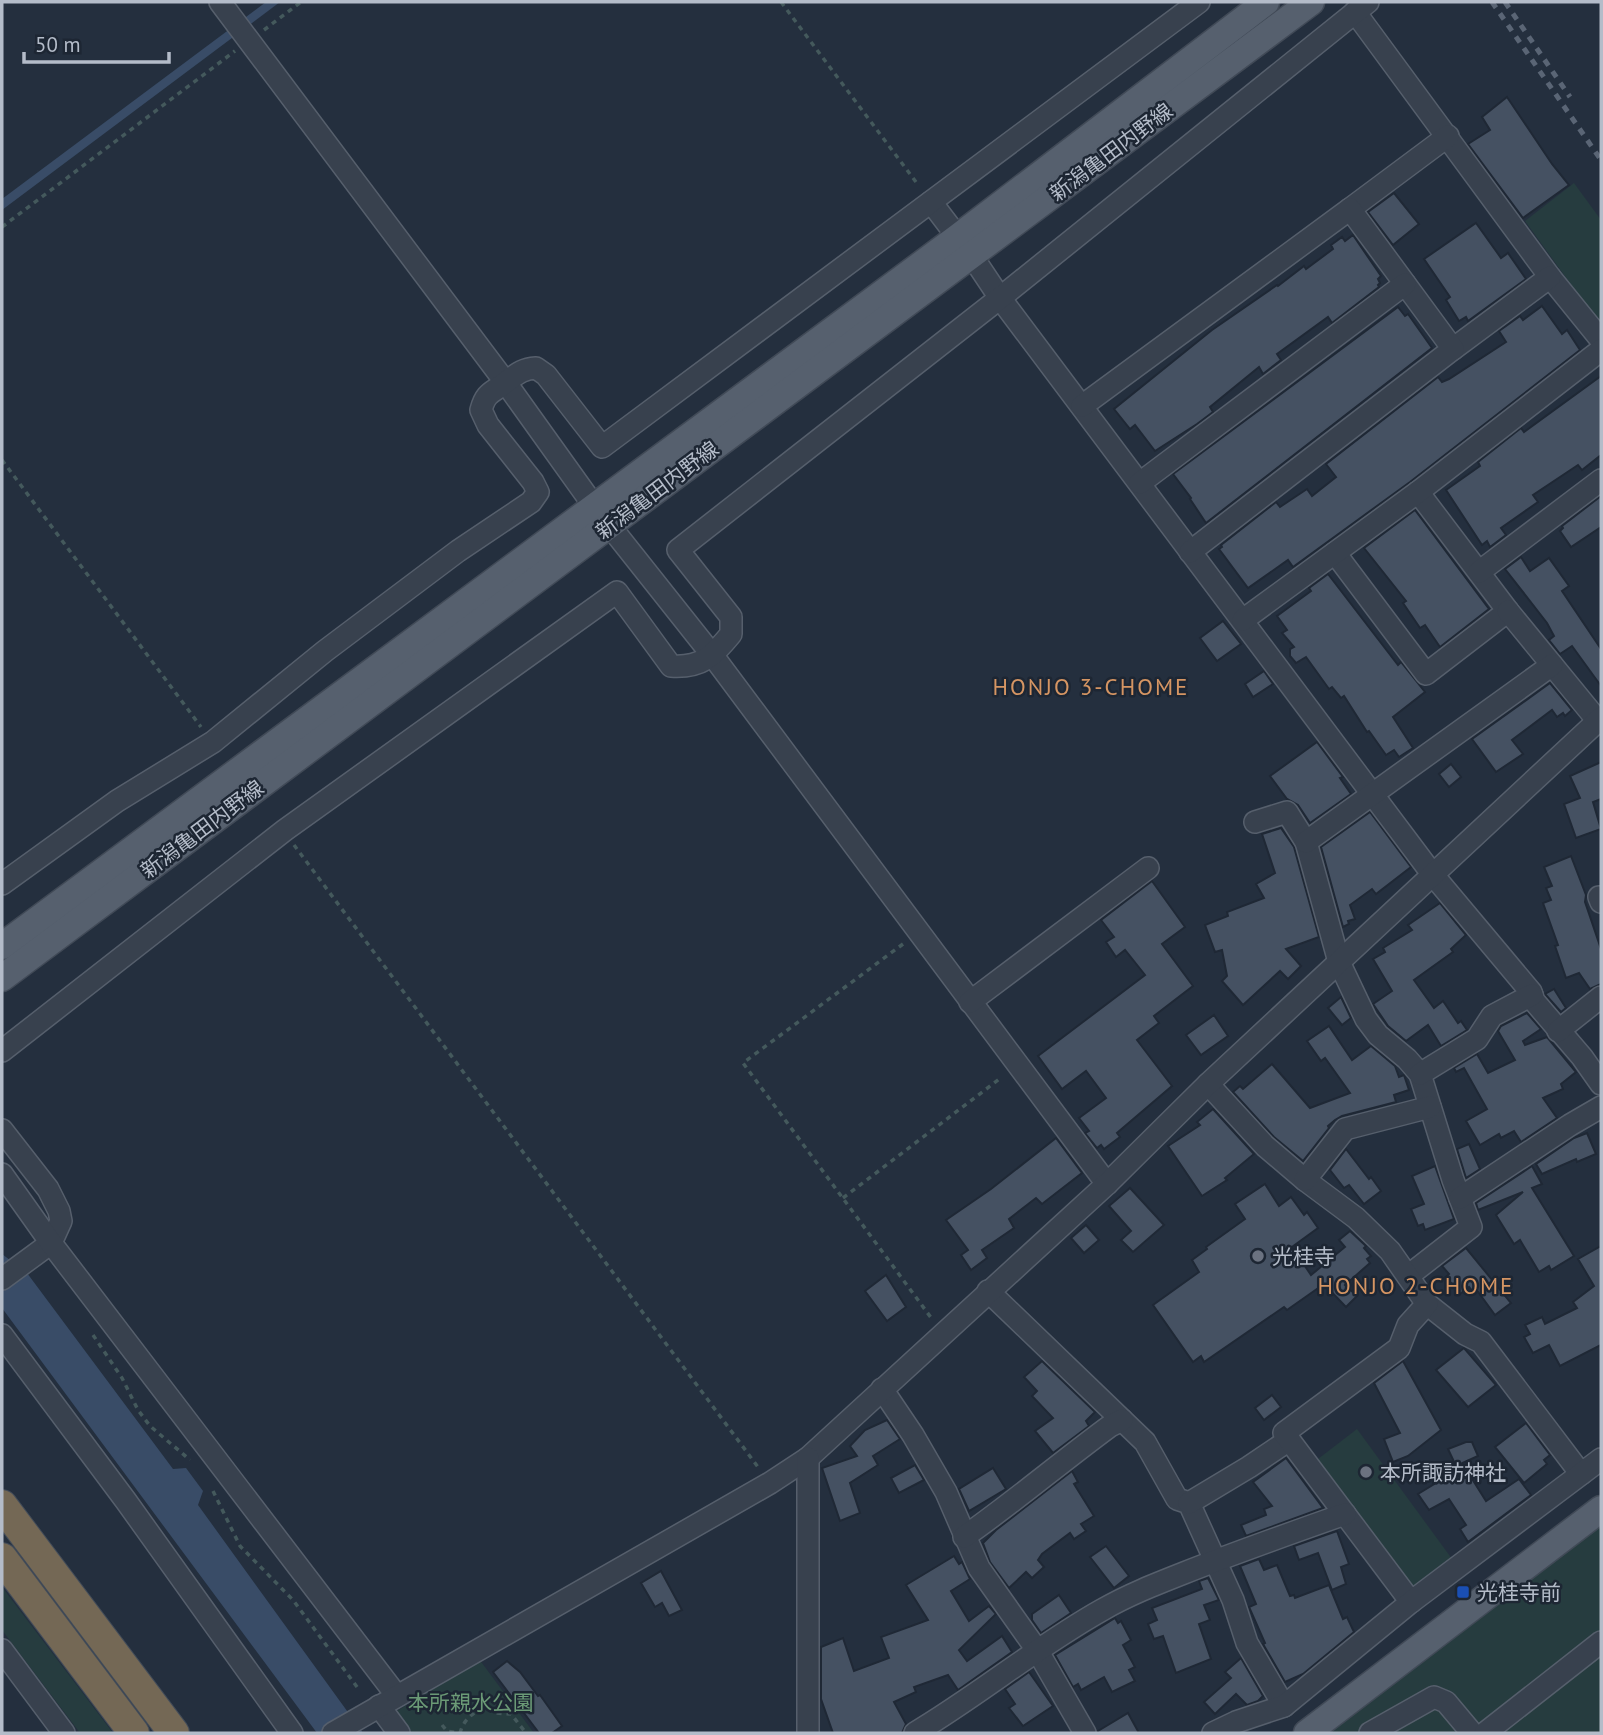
<svg xmlns="http://www.w3.org/2000/svg" width="1603" height="1735" font-family="'PT Sans','Noto Sans JP',sans-serif">
  <style>
    .green { fill: #263c3f }
    .water { fill: #394c67 }
    .building { fill: #455162; stroke: #1f2835; stroke-width: 2 }
    .lines { fill: none; stroke-linecap: round; stroke-linejoin: round }
    .minor-casing { stroke: #565f6c; stroke-width: 24 }
    .major-casing { stroke: #414a57; stroke-width: 29 }
    .highway-casing { stroke: #434c59; stroke-width: 32 }
    .path { stroke: #44595c; stroke-width: 3.5; stroke-dasharray: 5 5; stroke-linecap: butt }
    .minor { stroke: #38414e; stroke-width: 21 }
    .major { stroke: #56606e; stroke-width: 26 }
    .highway { stroke: #746855; stroke-width: 30 }
    .rail { stroke: #5a6575; stroke-width: 5; stroke-dasharray: 7 7; stroke-linecap: butt }
    .worship-dot { fill: #6b7280; stroke: #1d2633; stroke-width: 2.5 }
    .transit-dot { fill: #1a4fb4; stroke: #1d2633; stroke-width: 2.5 }
    .labels { text-anchor: middle; dominant-baseline: central; stroke-width: 5; stroke-linejoin: round; paint-order: stroke }
    .street-label { font-size: 21px; fill: #b4bcc9; stroke: #1d2633 }
    .poi-label { font-size: 21px; fill: #b4bcc9; stroke: #1d2633; text-anchor: start }
    .park-label { font-size: 21px; fill: #6b9a76; stroke: #1d2633 }
    .neighbourhood-label { font-size: 23px; letter-spacing: 2px; fill: #d59563; stroke: #1d2633 }
  </style>
  <rect width="100%" height="100%" fill="#242f3e"/>
  <!-- green -->
  <g class="green">
    <path d="M1574,183L1601,220V326L1525,221Z"/>
    <path d="M1357,1429L1455,1563L1416,1592L1318,1459Z"/>
    <path d="M1601,1518V1733H1320Z"/>
    <path d="M2,1587L110,1729L113,1733H80L2,1630Z"/>
    <path d="M479,1659L534,1733H412L397,1711Z"/>
  </g>
  <!-- water -->
  <g class="water">
    <path d="M266,2H280L2,210V199Z"/>
    <path d="M2,1254L27,1273L173,1469L186,1468L203,1491L198,1505L363,1733H317L2,1308Z"/>
  </g>
  <!-- building -->
  <g class="building">
    <path d="M1507,97L1552,164L1569,185L1523,218L1468,144L1490,130L1482,117Z"/>
    <path d="M1394,193L1419,224L1393,245L1368,212Z"/>
    <path d="M1476,223L1501,258L1508,253L1526,279L1468,321L1466,317L1459,321L1446,300L1450,297L1424,259Z"/>
    <path d="M1353,235L1381,276L1378,279L1380,283L1378,285L1379,287L1332,323L1328,317L1277,354L1281,360L1263,374L1259,367L1210,407L1213,412L1197,424L1155,451L1135,425L1130,429L1114,409L1212,330L1277,285L1278,286L1304,266L1306,269L1333,249L1331,245L1342,237L1345,241Z"/>
    <path d="M1542,306L1562,334L1567,330L1580,350L1410,482L1293,567L1288,560L1248,588L1219,549L1222,547L1221,545L1276,502L1280,507L1307,489L1312,496L1336,477L1326,464L1438,377L1442,382L1449,379L1506,342L1499,331L1520,316L1523,320Z"/>
    <path d="M1398,307L1405,316L1408,314L1432,348L1206,523L1190,499L1191,498L1173,474Z"/>
    <path d="M1601,376V455L1582,470L1578,465L1533,495L1538,502L1501,528L1506,535L1490,547L1487,541L1482,545L1446,490L1480,466L1478,462L1521,428L1524,432Z"/>
    <path d="M1601,496V527L1571,547L1560,531L1563,528L1562,526Z"/>
    <path d="M1415,510L1489,609L1440,647L1425,625L1420,628L1403,603L1406,601L1364,548Z"/>
    <path d="M1521,557L1530,571L1549,558L1569,586L1562,591L1601,649V686L1572,646L1560,654L1549,640L1554,636L1547,623L1505,569Z"/>
    <path d="M1328,574L1398,665L1401,662L1425,692L1393,717L1413,748L1399,757L1394,750L1386,755L1369,731L1367,732L1344,696L1341,698L1332,687L1329,689L1306,657L1296,663L1290,656V649L1294,647L1282,633L1287,630L1277,616L1311,591L1309,588Z"/>
    <path d="M1223,621L1241,644L1217,661L1200,638Z"/>
    <path d="M1264,671L1273,684L1253,697L1245,684Z"/>
    <path d="M1550,683L1572,710L1565,716L1563,713L1557,717L1552,710L1512,740L1523,754L1496,772L1472,739Z"/>
    <path d="M1317,742L1343,777L1340,778L1351,794L1310,823L1298,805L1287,799L1270,776Z"/>
    <path d="M1601,762V799L1593,802L1601,829L1576,838L1564,804L1580,798L1570,776Z"/>
    <path d="M1451,764L1461,777L1449,787L1439,774Z"/>
    <path d="M1370,812L1411,867L1376,894L1372,889L1350,905L1355,919L1348,921L1349,924L1343,927L1321,847Z"/>
    <path d="M1281,828L1294,847L1319,937L1286,949L1301,966L1288,979L1280,971L1243,1005L1222,981L1227,976L1222,950L1215,952L1205,925L1228,916L1227,912L1264,898L1256,884L1275,873L1262,834Z"/>
    <path d="M1571,856L1586,895L1585,902L1601,949V984L1590,989L1579,973L1566,978L1555,946L1558,945L1543,903L1551,900L1546,888L1552,886L1544,867Z"/>
    <path d="M1152,881L1185,927L1162,944L1193,986L1154,1016L1159,1023L1137,1040L1172,1086L1117,1133L1120,1137L1104,1149L1101,1145L1097,1148L1085,1133L1089,1131L1079,1118L1106,1098L1086,1071L1062,1089L1038,1056L1145,975L1125,950L1116,957L1106,942L1114,937L1101,920Z"/>
    <path d="M1440,903L1466,935L1451,949L1453,952L1414,980L1434,1008L1443,1001L1458,1023L1461,1021L1467,1030L1441,1046L1428,1025L1406,1041L1388,1026L1373,1004L1392,991L1373,959L1385,952L1383,948L1412,930L1408,925Z"/>
    <path d="M1554,989L1566,1008L1561,1012L1545,994Z"/>
    <path d="M1341,997L1351,1018L1342,1025L1328,1008Z"/>
    <path d="M1527,1013L1541,1029L1523,1041L1525,1045L1547,1037L1576,1072L1561,1084L1563,1089L1543,1098L1557,1118L1521,1142L1514,1131L1501,1138L1499,1134L1480,1145L1466,1121L1487,1109L1464,1068L1456,1072L1454,1068L1477,1054L1488,1073L1515,1060L1498,1031L1501,1026Z"/>
    <path d="M1214,1015L1228,1036L1201,1055L1186,1035Z"/>
    <path d="M1329,1026L1352,1060L1371,1046L1395,1066L1399,1077L1404,1075L1409,1090L1394,1095L1396,1102L1342,1116L1335,1120L1328,1126L1329,1128L1303,1161L1274,1137L1233,1092L1240,1086L1243,1089L1272,1064L1310,1108L1350,1093L1325,1058L1321,1061L1307,1041Z"/>
    <path d="M1213,1109L1254,1154L1225,1178L1227,1180L1202,1196L1168,1146L1200,1125L1197,1122Z"/>
    <path d="M1587,1133L1596,1154L1577,1162L1576,1159L1542,1174L1536,1164L1574,1138Z"/>
    <path d="M1056,1138L1082,1173L1042,1204L1036,1198L1009,1219L1014,1228L982,1250L987,1258L971,1270L961,1255L968,1250L946,1220L991,1189Z"/>
    <path d="M1469,1144L1480,1169L1466,1178L1457,1149Z"/>
    <path d="M1346,1149L1369,1179L1371,1177L1381,1191L1364,1204L1349,1185L1344,1188L1330,1170Z"/>
    <path d="M1435,1166L1454,1219L1425,1230L1423,1224L1418,1226L1411,1209L1424,1204L1412,1176Z"/>
    <path d="M1532,1166L1542,1184L1532,1188L1574,1256L1551,1270L1549,1266L1539,1272L1520,1240L1514,1244L1496,1215L1523,1192L1478,1210L1476,1203Z"/>
    <path d="M1265,1184L1279,1206L1291,1197L1304,1215L1307,1212L1318,1228L1292,1247L1311,1275L1345,1247L1339,1240L1350,1231L1366,1246L1364,1248L1371,1256L1367,1259L1370,1263L1345,1285L1357,1296L1346,1307L1324,1284L1287,1310L1284,1307L1204,1362L1201,1356L1193,1362L1153,1305L1199,1272L1192,1260L1207,1249L1206,1247L1245,1219L1235,1204Z"/>
    <path d="M1130,1188L1164,1225L1133,1252L1121,1240L1131,1231L1109,1206Z"/>
    <path d="M1086,1225L1099,1240L1084,1253L1071,1238Z"/>
    <path d="M1601,1246V1345L1560,1366L1549,1345L1533,1353L1524,1337L1530,1334L1525,1325L1542,1317L1545,1324L1577,1308L1573,1302L1594,1286L1578,1259Z"/>
    <path d="M1466,1248L1511,1303L1495,1315L1476,1289L1473,1292L1469,1287L1460,1294L1446,1277L1449,1274L1442,1266Z"/>
    <path d="M886,1275L906,1307L887,1321L865,1291Z"/>
    <path d="M1464,1348L1496,1385L1468,1407L1436,1370Z"/>
    <path d="M1042,1361L1095,1412L1086,1421L1089,1426L1053,1453L1035,1431L1053,1418L1032,1396L1037,1391L1024,1377Z"/>
    <path d="M1403,1361L1441,1430L1408,1456L1393,1462L1384,1439L1400,1433L1374,1383Z"/>
    <path d="M1272,1395L1281,1407L1264,1420L1255,1408Z"/>
    <path d="M887,1420L900,1439L873,1456L878,1465L850,1483L860,1513L840,1521L822,1468L857,1456L850,1446L865,1430Z"/>
    <path d="M1526,1423L1550,1455L1544,1460L1547,1464L1524,1483L1495,1447Z"/>
    <path d="M1466,1442H1472L1478,1456L1456,1466L1448,1449Z"/>
    <path d="M1286,1458L1323,1508L1246,1536L1241,1525L1266,1515L1264,1509L1272,1506L1253,1482Z"/>
    <path d="M915,1465L924,1480L899,1493L891,1478Z"/>
    <path d="M1464,1466L1486,1501L1519,1479L1531,1495L1468,1542L1460,1529L1466,1525L1449,1499L1429,1510L1418,1494Z"/>
    <path d="M993,1468L1006,1489L969,1511L959,1489Z"/>
    <path d="M1072,1471L1078,1482L1074,1484L1094,1516L1081,1524L1086,1531L1074,1539L1070,1533L1042,1554L1038,1560L1044,1567L1032,1578L1026,1572L1009,1588L990,1562L983,1543L996,1530Z"/>
    <path d="M1337,1531L1349,1564L1341,1567L1346,1584L1332,1590L1318,1553L1299,1560L1294,1546Z"/>
    <path d="M1106,1546L1129,1576L1114,1588L1090,1557Z"/>
    <path d="M954,1556L959,1564L962,1562L970,1579L951,1591L969,1621L989,1606L996,1614L959,1650L967,1661L1002,1636L1012,1652L958,1690L948,1675L914,1687L916,1692L894,1702L906,1724L902,1733H833L821,1699V1647L843,1638L854,1671L889,1658L881,1637L928,1620L906,1585Z"/>
    <path d="M1259,1559L1264,1570L1277,1565L1290,1596L1294,1595L1295,1598L1329,1585L1343,1619L1347,1617L1354,1632L1303,1674L1285,1682L1263,1644L1265,1643L1249,1607L1256,1604L1240,1566Z"/>
    <path d="M661,1571L682,1610L669,1616L662,1603L655,1607L641,1583Z"/>
    <path d="M1208,1578L1219,1600L1204,1605L1210,1620L1199,1624L1211,1659L1176,1673L1163,1636L1154,1639L1148,1624L1157,1620L1152,1608L1202,1589L1199,1581Z"/>
    <path d="M1059,1595L1071,1613L1041,1633L1032,1620V1614Z"/>
    <path d="M1115,1618L1118,1623L1121,1621L1131,1640L1123,1645L1135,1667L1129,1670L1135,1681L1112,1692L1104,1677L1081,1690L1078,1684L1073,1687L1055,1655Z"/>
    <path d="M1241,1658L1263,1696L1258,1701L1247,1705L1236,1694L1215,1714L1204,1702L1231,1678L1225,1672Z"/>
    <path d="M507,1661L520,1672L538,1696L540,1695L562,1726L552,1733H539L493,1672Z"/>
    <path d="M1029,1672L1053,1706L1023,1726L1009,1708L1015,1704L1005,1689Z"/>
    <path d="M1128,1713L1139,1733H1098V1731Z"/>
  </g>
  <g class="lines">
    <!-- minor casing -->
    <g class="minor-casing">
      <g id="minor">
        <path d="M220,2L506,383L594,506L713,656L1107,1184"/>
        <path d="M1355,12L1550,277L1601,340"/>
        <path d="M931,202L972,256L1000,298L1433,875L1531,992L1534,1001L1582,1057L1601,1084"/>
        <path d="M1350,209L1448,136"/>
        <path d="M1453,349L1550,277"/>
        <path d="M1082,406L1350,209L1453,349L1190,552"/>
        <path d="M1140,483L1405,284"/>
        <path d="M1335,553L1426,674L1508,611L1418,492"/>
        <path d="M1479,572L1601,480"/>
        <path d="M1508,611L1598,721"/>
        <path d="M1243,620L1418,492L1601,350"/>
        <path d="M1255,822L1287,812L1306,842L1339,962L1366,1019L1378,1035L1407,1059L1420,1074L1453,1180L1471,1227L1408,1276"/>
        <path d="M1306,842L1552,665"/>
        <path d="M2,884L117,801L213,742L325,651L458,551L531,502L538,492L533,482L488,425L481,410C486,391 493,393 506,382C517,374 522,369 536,368L546,375L602,447L1199,2"/>
        <path d="M1599,897L1601,902"/>
        <path d="M970,1002L1148,868"/>
        <path d="M1558,1031L1601,997"/>
        <path d="M2,1051L285,830L617,592L671,666C702,668 713,656 731,634V617L678,550L1000,298L1368,2"/>
        <path d="M1420,1074L1477,1039L1492,1016L1532,995"/>
        <path d="M1208,1084L1265,1146L1305,1180L1356,1218L1390,1251L1427,1304L1465,1334L1481,1342L1581,1474"/>
        <path d="M2,1130L48,1189L59,1211L61,1221L51,1243L2,1279"/>
        <path d="M2,1174L51,1243L397,1696"/>
        <path d="M1305,1180L1345,1129L1430,1107"/>
        <path d="M1460,1198L1570,1125L1601,1107"/>
        <path d="M988,1291L1145,1442L1177,1499L1189,1503L1233,1600L1247,1643L1284,1706"/>
        <path d="M2,1335L126,1501L292,1733"/>
        <path d="M882,1389L913,1435L946,1492L979,1568L1037,1650L1085,1733"/>
        <path d="M1189,1503L1249,1467L1289,1440"/>
        <path d="M964,1537C1014,1502 1061,1462 1110,1426L1122,1420"/>
        <path d="M1411,1602L1284,1433L1399,1348L1408,1325L1427,1304"/>
        <path d="M2,1650L64,1733"/>
        <path d="M379,1706L399,1733"/>
        <path d="M333,1733L770,1483L808,1458L1107,1184L1208,1084L1601,718"/>
        <path d="M808,1733V1458"/>
        <path d="M915,1733C979,1695 1036,1647 1102,1610C1128,1595 1156,1584 1184,1573C1237,1552 1291,1533 1345,1514"/>
        <path d="M1213,1733L1236,1722L1284,1706L1411,1602L1601,1459"/>
        <path d="M1370,1733L1434,1697L1446,1702L1472,1733"/>
        <path d="M1485,1733L1601,1642"/>
      </g>
    </g>
    <!-- major casing -->
    <g class="major-casing">
      <g id="major">
        <path d="M2,946L958,237L1266,2"/>
        <path d="M2,978L1311,2"/>
        <path d="M1307,1733L1601,1509"/>
      </g>
    </g>
    <!-- highway casing -->
    <g class="highway-casing">
      <g id="highway">
        <path d="M2,1505L174,1733"/>
        <path d="M2,1558L134,1733"/>
      </g>
    </g>
    <!-- path -->
    <g class="path">
      <path d="M781,2L919,186"/>
      <path d="M264,30L301,2"/>
      <path d="M2,227L235,51"/>
      <path d="M2,460L201,727"/>
      <path d="M294,845L758,1467"/>
      <path d="M903,944L743,1063L932,1319"/>
      <path d="M843,1198L1002,1077"/>
      <path d="M93,1335L122,1378L138,1410L150,1426L190,1460"/>
      <path d="M213,1491L240,1546L293,1600L360,1691"/>
      <path d="M442,1725L447,1731L459,1733"/>
      <path d="M460,1733C463,1721 474,1709 488,1708L495,1713L511,1714L526,1733"/>
    </g>
    <!-- minor -->
    <use href="#minor" class="minor"/>
    <!-- major -->
    <use href="#major" class="major"/>
    <!-- highway -->
    <use href="#highway" class="highway"/>
    <!-- rail -->
    <g class="rail">
      <path d="M1492,2L1601,160"/>
      <path d="M1505,2L1570,97"/>
    </g>
  </g>
  <!-- markers -->
  <g class="worship-dot">
    <circle cx="1258" cy="1256" r="7"/>
    <circle cx="1366" cy="1472" r="7"/>
  </g>
  <rect class="transit-dot" x="1456" y="1585" width="14" height="14" rx="3.5"/>
  <g class="labels">
    <!-- street labels -->
    <g class="street-label">
      <text transform="translate(1111 152) rotate(-37)">新潟亀田内野線</text>
      <text transform="translate(657 490) rotate(-37)">新潟亀田内野線</text>
      <text transform="translate(202 829) rotate(-37)">新潟亀田内野線</text>
    </g>
    <!-- poi labels -->
    <g class="poi-label">
      <text x="1272" y="1256">光桂寺</text>
      <text x="1380" y="1472">本所諏訪神社</text>
      <text x="1477" y="1592">光桂寺前</text>
    </g>
    <!-- park labels -->
    <g class="park-label">
      <text x="471" y="1702">本所親水公園</text>
    </g>
    <!-- neighbourhood labels -->
    <g class="neighbourhood-label">
      <text x="1091" y="686">HONJO 3-CHOME</text>
      <text x="1416" y="1285">HONJO 2-CHOME</text>
    </g>
  </g>
  <!-- border -->
  <rect width="1603" height="1735" fill="none" stroke="#b4bcc9" stroke-width="7"/>
  <!-- scale -->
  <path d="M24 52v10h145v-10" fill="none" stroke="#b4bcc9" stroke-width="3.5"/>
  <text x="35" y="52" font-size="21" fill="#b4bcc9" stroke="#1d2633" stroke-width="5" paint-order="stroke">50 m</text>
</svg>
